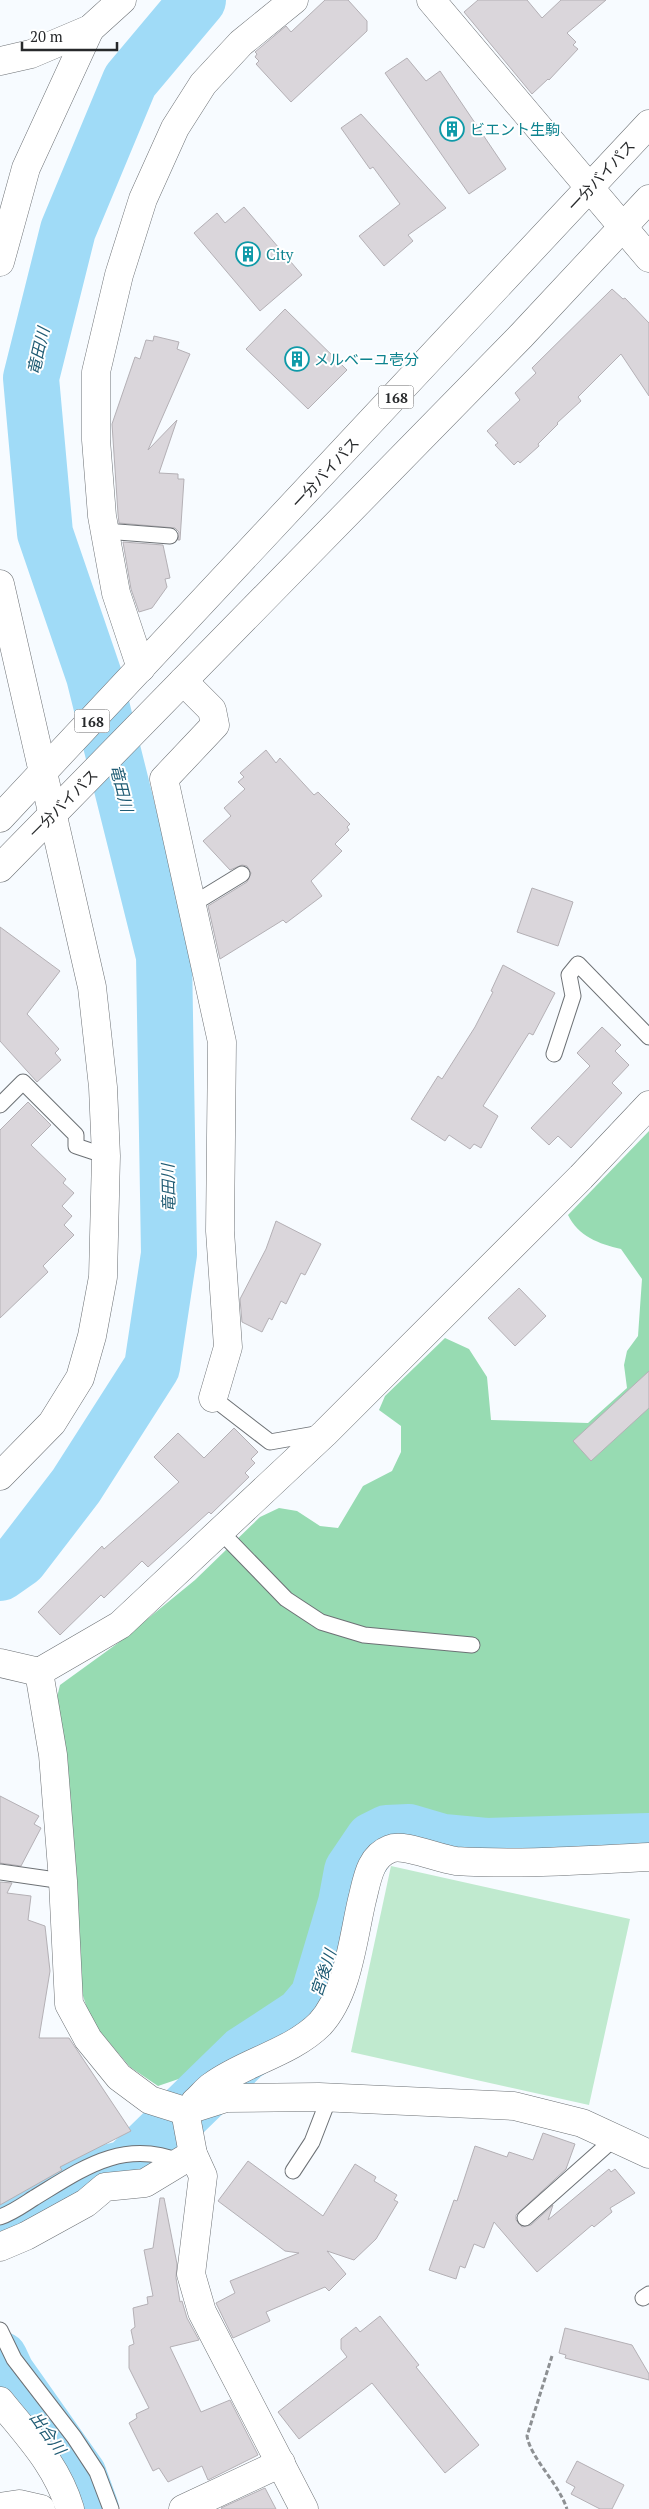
<svg xmlns="http://www.w3.org/2000/svg" width="649" height="2509" font-family="'PT Serif','Noto Sans JP',serif">
  <style>
    .green { fill: #c0eacf }
    .forest { fill: #97dbb2 }
    .lines { fill: none; stroke-linecap: round; stroke-linejoin: round }
    .river { stroke: #a0dbf7; stroke-width: 56 }
    .building { fill: #dad6db; stroke: #b4b0b5 }
    .lane-casing { stroke: #6d7175; stroke-width: 17 }
    .street-casing { stroke: #6d7175; stroke-width: 29 }
    .secondary-casing { stroke: #6d7175; stroke-width: 29 }
    .highway-casing { stroke: #6d7175; stroke-width: 29 }
    .path { stroke: #8d9093; stroke-width: 3; stroke-dasharray: 5 2.5; stroke-linecap: butt }
    .lane { stroke: #fff; stroke-width: 15 }
    .street { stroke: #fff; stroke-width: 28 }
    .secondary { stroke: #fff; stroke-width: 28 }
    .highway { stroke: #fff; stroke-width: 28 }
    .labels { text-anchor: middle; dominant-baseline: central; stroke-width: 4; stroke-linejoin: round; paint-order: stroke }
    .shield { fill: #fff; stroke: #68696b; stroke-width: 1 }
    .shield-label { font-size: 14px; font-weight: bold; fill: #27292b }
    .culture-label { font-size: 15px; fill: #0d838f; stroke: #fff; text-anchor: start }
    .street-label { font-size: 15px; fill: #27292b; stroke: #fff }
    .water-label { font-size: 16px; font-style: italic; fill: #205c74; stroke: #fff }
  </style>
  <rect width="100%" height="100%" fill="#f7fbff"/>
  <!-- green -->
  <path class="green" d="M391,1866L630,1919L589,2105L351,2052Z"/>
  <!-- forest -->
  <path class="forest" d="M649,1131V1835L533,1840L455,1838L403,1822L367,1833L350,1861L313,1993L289,2019L254,2034L230,2056L205,2070L158,2086L130,2067L91,2021L78,1980L56,1701L60,1685L118,1643L195,1580L260,1517L279,1508L297,1511L320,1526L338,1528L363,1486L392,1471L401,1452V1426L379,1410L385,1396L445,1338L469,1349L487,1377L491,1420L588,1423L627,1388L624,1365L627,1351L638,1336L642,1279L621,1249C599,1244 578,1236 568,1215Z"/>
  <g class="lines">
    <!-- river -->
    <g class="river">
      <path d="M0,1573L20,1559L76,1486L152,1367L169,1254L164,956L94,676L45,533L31,378L68,230L130,81L198,0"/>
      <path d="M0,2227L35,2214L92,2176L127,2168L244,2054L302,2016L318,1997L346,1903L352,1871L373,1840L387,1833L409,1832L443,1842L486,1846L649,1841"/>
      <path d="M0,2359L7,2374L79,2476L91,2509"/>
    </g>
  </g>
  <!-- building -->
  <g class="building">
    <path d="M325,0H348L367,21V31L291,102L256,64L259,61L255,57L257,54L255,52L286,26L291,32Z"/>
    <path d="M478,0H527L542,18L561,0H606L567,33L576,42L573,45L578,49L549,80L548,79L532,94L464,12Z"/>
    <path d="M407,58L426,81L440,71L506,169L469,194L385,73Z"/>
    <path d="M361,114L446,208L408,235L413,241L384,266L359,236L400,204L373,167L370,169L341,128Z"/>
    <path d="M244,207L302,275L260,311L194,233L217,213L225,223Z"/>
    <path d="M612,289L623,299L625,298L649,323V396L621,354L578,397L581,401L557,423L558,424L538,444L539,446L520,463L518,461L514,465L495,445L498,443L487,431L520,400L515,393L536,373L532,368Z"/>
    <path d="M285,309L347,370L308,409L246,349Z"/>
    <path d="M154,336L179,342L177,349L190,354L148,450L177,420L159,473L178,474V479H184L180,540H178L179,532L175,528L119,523L118,514L112,424L135,357L140,359L146,340L153,341Z"/>
    <path d="M123,542L163,545L170,578L165,579L167,587L152,608L139,612L131,589Z"/>
    <path d="M266,750L276,763L280,758L314,795L318,792L350,824L347,827L349,830L335,844L342,851L311,881L322,896L286,923L283,920L220,959L208,906L247,882L251,873L247,866L242,865L230,870L203,841L231,816L224,808L245,789L238,782L244,777L240,773Z"/>
    <path d="M532,888L573,902L558,946L517,932Z"/>
    <path d="M0,927L60,971L27,1014L59,1049L55,1053L61,1060L37,1082L0,1041Z"/>
    <path d="M503,965L555,993L533,1035L529,1033L483,1106L498,1116L481,1148L474,1144L470,1149L449,1135L445,1141L411,1119L438,1076L442,1079L475,1027L493,992L491,991Z"/>
    <path d="M602,1027L621,1045L615,1051L629,1065L612,1083L622,1093L571,1148L558,1136L549,1145L531,1128L590,1066L577,1053Z"/>
    <path d="M28,1102L51,1125L31,1145L66,1179L63,1183L74,1193L62,1206L72,1216L64,1225L74,1235L43,1266L48,1272L0,1318V1130Z"/>
    <path d="M276,1221L321,1244L305,1275L301,1273L286,1304L281,1301L272,1320L269,1318L262,1332L242,1322L240,1299L266,1249Z"/>
    <path d="M519,1288L546,1316L515,1346L488,1318Z"/>
    <path d="M649,1371V1408L591,1461L573,1441Z"/>
    <path d="M234,1428L258,1452L251,1459L255,1463L245,1473L249,1477L211,1514L209,1512L148,1567L142,1561L104,1598L101,1595L60,1635L38,1612L102,1546L104,1549L179,1482L154,1457L178,1433L204,1458Z"/>
    <path d="M0,1796L39,1816L34,1824L41,1828L21,1866L0,1863Z"/>
    <path d="M0,1882L12,1883L7,1893L31,1896L28,1920L45,1926L50,1971L39,2038H69L131,2131L60,2167L62,2170L0,2205Z"/>
    <path d="M543,2133L575,2144L566,2169L516,2215V2220L522,2227L531,2225L553,2205L548,2220L609,2169L611,2172L615,2169L635,2193L610,2208L612,2212L594,2227L592,2225L537,2272L494,2222L484,2248L474,2244L465,2268L460,2266L456,2279L429,2270L454,2200L457,2201L475,2146L507,2157L509,2152L533,2160Z"/>
    <path d="M248,2161L323,2216L355,2164L376,2177L374,2181L397,2195L394,2200L398,2202L376,2239L354,2260L327,2251L346,2274L329,2291L325,2287L266,2312L270,2321L233,2338L216,2303L235,2293L230,2281L299,2253L285,2251L218,2201Z"/>
    <path d="M160,2198H164L177,2264L176,2278L180,2302L182,2301L187,2318L199,2340L170,2347L201,2412L230,2400L258,2455L208,2480L202,2466L168,2482L159,2468L153,2471L129,2423L137,2418L136,2414L149,2408L129,2368V2346L134,2344L131,2330L135,2327L133,2308L148,2304L147,2297L153,2296L144,2250L153,2248Z"/>
    <path d="M380,2316L419,2365L416,2367L479,2445L445,2473L372,2383L299,2439L278,2412L347,2357L341,2349V2339L356,2327L360,2332Z"/>
    <path d="M565,2328L632,2345L649,2374V2380L565,2358L566,2355L559,2353Z"/>
    <path d="M577,2461L624,2485L612,2509H600L571,2494L575,2487L566,2482Z"/>
    <path d="M265,2488L276,2509H222L221,2508Z"/>
  </g>
  <g class="lines">
    <!-- lane casing -->
    <g class="lane-casing">
      <g id="lane">
        <path d="M105,531L170,536"/>
        <path d="M193,904L242,874"/>
        <path d="M554,1054L573,996L569,975L578,964L649,1037"/>
        <path d="M0,1105L23,1082L76,1135V1146L106,1156"/>
        <path d="M213,1398L270,1442L321,1433"/>
        <path d="M220,1531L286,1599L321,1622L364,1635L472,1645"/>
        <path d="M0,1872L63,1881"/>
        <path d="M293,2171L312,2142L329,2098"/>
        <path d="M0,2217C12,2213 23,2205 34,2198C82,2169 123,2138 181,2162"/>
        <path d="M525,2218L615,2138"/>
        <path d="M643,2298L649,2294"/>
        <path d="M0,2330L14,2359L74,2437L97,2472L111,2509"/>
      </g>
    </g>
    <!-- street casing -->
    <g class="street-casing">
      <g id="street">
        <path d="M431,0L649,258"/>
        <path d="M0,262L26,168L90,29"/>
        <path d="M0,584L92,987L103,1087L106,1156L103,1277L92,1336L80,1378L52,1423L0,1476"/>
        <path d="M141,668L116,593L102,516L96,440V372L119,275L143,199L175,128L203,84L241,43L294,0"/>
        <path d="M183,681L212,710L215,725L164,779L222,1042L220,1231L228,1347L213,1398"/>
        <path d="M39,1672L53,1755L63,1881L69,2004L88,2039L119,2077L150,2100L185,2111L226,2098L319,2097L514,2106L582,2123L649,2154"/>
        <path d="M195,2102C201,2097 206,2090 212,2086C244,2062 291,2053 320,2024C348,1994 353,1938 362,1900C367,1881 369,1857 390,1849C404,1843 438,1859 456,1861C520,1865 585,1860 649,1857"/>
        <path d="M185,2111L193,2154L203,2176L191,2274L202,2312L304,2509"/>
        <path d="M0,2247L26,2236L86,2203L105,2187L145,2183L193,2154"/>
        <path d="M0,2401C28,2436 57,2465 70,2509"/>
        <path d="M0,2507L19,2504L41,2509"/>
        <path d="M183,2509L281,2463"/>
      </g>
    </g>
    <!-- secondary casing -->
    <g class="secondary-casing">
      <path id="secondary" d="M0,1663L39,1672L120,1625L325,1433L581,1177L649,1105"/>
    </g>
    <!-- highway casing -->
    <g class="highway-casing">
      <g id="highway">
        <path d="M0,61L31,54L90,29L122,0"/>
        <path d="M0,818L649,124"/>
        <path d="M0,868L521,336L649,199"/>
      </g>
    </g>
    <!-- path -->
    <path class="path" d="M552,2356L527,2436C531,2459 558,2482 567,2509"/>
    <!-- lane -->
    <use href="#lane" class="lane"/>
    <!-- street -->
    <use href="#street" class="street"/>
    <!-- secondary -->
    <use href="#secondary" class="secondary"/>
    <!-- highway -->
    <use href="#highway" class="highway"/>
  </g>
  <!-- icons -->
  <defs>
    <g id="building-ring" transform="scale(1.25)"><circle r="9.5" fill="#fff" stroke="#0f9aa8" stroke-width="1.5"/><path d="M-4-6H4V6H1V3H-1V6H-4ZM-2.5-4.3h1.7v1.8h-1.7ZM.8-4.3h1.7v1.8H.8ZM-2.5-1h1.7V.8h-1.7ZM.8-1h1.7V.8H.8Z" fill="#0f9aa8"/></g>
  </defs>
  <g fill-rule="evenodd">
    <use href="#building-ring" x="452" y="129"/>
    <use href="#building-ring" x="248" y="254"/>
    <use href="#building-ring" x="297" y="359"/>
  </g>
  <g class="labels">
    <!-- shield labels -->
    <g class="shield">
      <rect x="378.5" y="385.5" width="35" height="23" rx="4"/>
      <rect x="74.5" y="709.5" width="35" height="23" rx="4"/>
    </g>
    <g class="shield-label">
      <text x="396" y="397">168</text>
      <text x="92" y="721">168</text>
    </g>
    <!-- culture labels -->
    <g class="culture-label">
      <text x="470" y="129">ビエント生駒</text>
      <text x="266" y="254">City</text>
      <text x="314" y="359">メルベーユ壱分</text>
    </g>
    <!-- street labels -->
    <g class="street-label">
      <text transform="translate(601 175) rotate(-47)">一分バイパス</text>
      <text transform="translate(325 472) rotate(-47)">一分バイパス</text>
      <text transform="translate(63 803) rotate(-45)">一分バイパス</text>
    </g>
    <!-- water labels -->
    <g class="water-label">
      <text transform="translate(38 351) rotate(-77)">竜田川</text>
      <text transform="translate(122 788) rotate(76)">竜田川</text>
      <text transform="translate(168 1188) rotate(-91)">竜田川</text>
      <text transform="translate(323 1973) rotate(-72)">宮後川</text>
      <text transform="translate(48 2433) rotate(54)">出合川</text>
    </g>
  </g>
  <!-- scale -->
  <path d="M22 42v8h95v-8" fill="none" stroke="#27292b" stroke-width="2.5"/>
  <text x="30" y="42" font-size="15" fill="#27292b" stroke="#ffffff" stroke-width="4" paint-order="stroke">20 m</text>
</svg>
